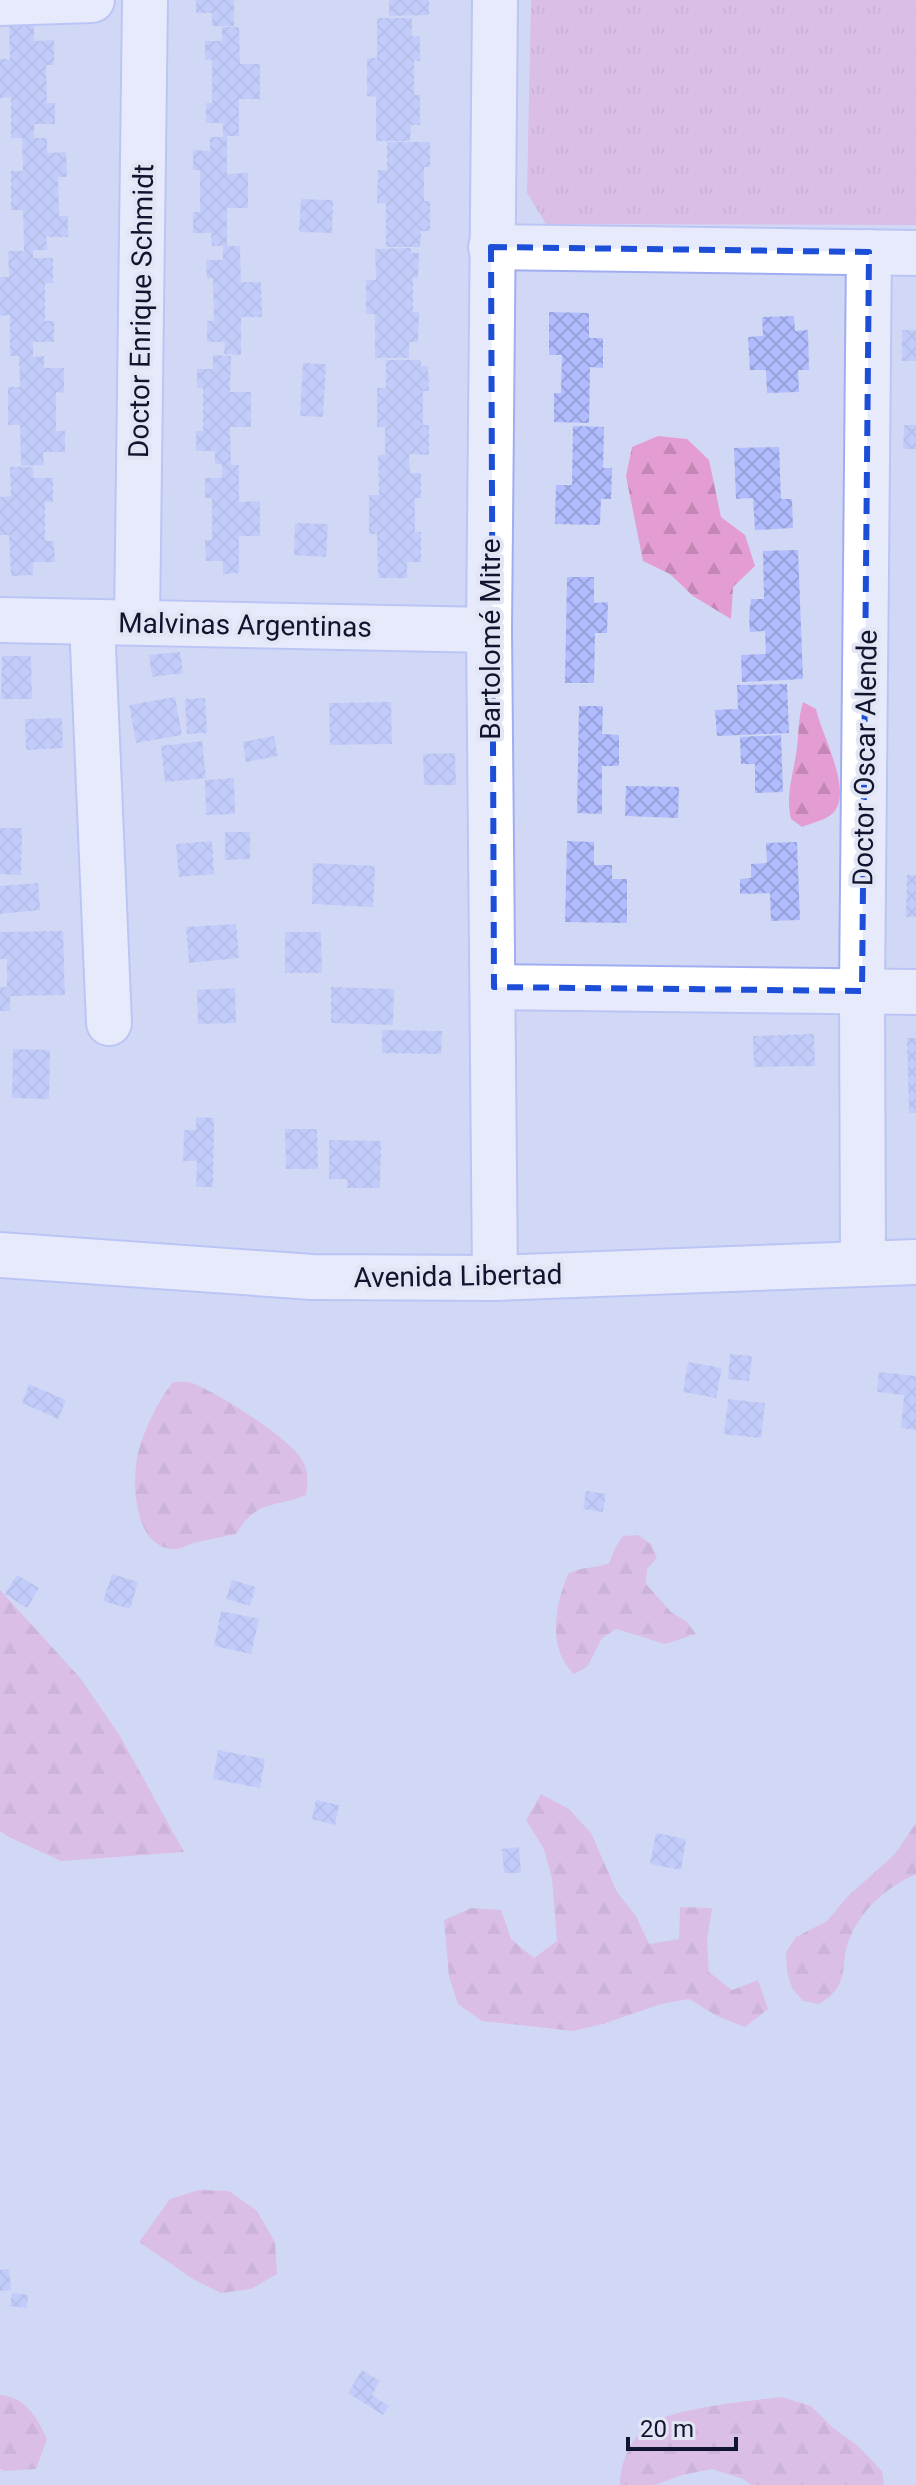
<svg xmlns="http://www.w3.org/2000/svg" width="916" height="2485" font-family="Roboto,sans-serif">
  <style>
    .forest { fill: url(#forest-firs) }
    .park { fill: url(#park-tufts) }
    .building { fill: url(#building-cross-hatch) }
    .lines { fill: none; stroke-linecap: round; stroke-linejoin: round }
    .minor-casing { stroke: #a0adf3; stroke-width: 48 }
    .major-casing { stroke: #a0adf3; stroke-width: 48 }
    .minor { stroke: #fff; stroke-width: 44 }
    .major { stroke: #fff; stroke-width: 44 }
    .marked { fill: none; stroke: #1d4ed8; stroke-width: 6; stroke-dasharray: 16 10; stroke-linejoin: round }
    .labels { text-anchor: middle; dominant-baseline: central; stroke-width: 8; stroke-linejoin: round; paint-order: stroke }
    .street-label { font-size: 28px; fill: #11142e; stroke: #e2e5f4 }
  </style>
  <defs>
    <pattern id="forest-firs" width="22" height="20" patternUnits="userSpaceOnUse" patternTransform="scale(2)"><rect width="22" height="20" fill="#e49dd3"/><path d="M5 1l3.5 6h-7zM16 11l3.5 6h-7z" fill="#c386b5"/></pattern>
    <pattern id="park-tufts" width="24" height="20" patternUnits="userSpaceOnUse" patternTransform="scale(2)"><rect width="24" height="20" fill="#e49dd3"/><path d="M3 7l-1-3M5 7V3M7 7l1-3M15 17l-1-3M17 17v-4M19 17l1-3" fill="none" stroke="#c386b5"/></pattern>
    <pattern id="building-cross-hatch" width="8" height="8" patternUnits="userSpaceOnUse" patternTransform="scale(2)"><rect width="8" height="8" fill="#b0bcfe"/><path d="M0 0l8 8M0 8l8-8" fill="none" stroke="#96a1da"/></pattern>
  </defs>
  <rect width="100%" height="100%" fill="#d1d8f5"/>
  <!-- forest -->
  <g class="forest">
    <path d="M658,436L687,439L709,460L721,517L745,535L755,566L733,587L731,619L693,596L670,574L643,561L626,476L632,447Z"/>
    <path d="M803,702L816,709C821,734 855,793 832,814C826,820 811,823 802,827L791,819C785,795 794,772 797,748C799,732 798,718 803,702Z"/>
    <path d="M173,1382C179,1382 185,1381 192,1383C218,1393 286,1436 301,1458C309,1470 308,1482 306,1495C273,1508 256,1500 236,1534C222,1537 207,1540 193,1543C188,1545 181,1549 176,1549C134,1550 131,1483 138,1453C145,1428 157,1402 173,1382Z"/>
    <path d="M638,1535L651,1544L657,1558L647,1569L646,1584L671,1612L687,1622L696,1634L665,1644L616,1629L602,1638L587,1667L574,1674C547,1649 555,1605 568,1574C582,1566 595,1569 609,1563L615,1548L623,1536Z"/>
    <path d="M0,1590L81,1679L120,1736L184,1852L61,1861L7,1836L0,1831Z"/>
    <path d="M541,1794L569,1809L591,1833L617,1892L636,1916L649,1944L679,1939L680,1907L712,1908L707,1940L709,1972L732,1990L758,1980L768,2009L745,2027L717,2016L689,1999L661,2004L603,2024L573,2031L482,2021L458,2004L449,1977L444,1920L471,1908L501,1910L511,1939L534,1958L557,1941L552,1879L544,1849L526,1820Z"/>
    <path d="M916,1823V1874C888,1887 866,1905 852,1933C837,1962 854,1984 819,2004L803,2001L792,1988L787,1972L786,1952L796,1937L827,1921L848,1896L895,1854Z"/>
    <path d="M199,2190L229,2191L257,2211L275,2242L277,2274L251,2289L221,2293L193,2279L139,2242L170,2199Z"/>
    <path d="M0,2395C26,2397 37,2418 47,2439L36,2469L5,2471L0,2469Z"/>
    <path d="M782,2397L811,2406L832,2427L858,2446L882,2471L884,2485H752L743,2479L712,2469L682,2475L655,2485H620C620,2461 632,2434 654,2422C682,2407 749,2401 782,2397Z"/>
  </g>
  <!-- park -->
  <path class="park" d="M531,0H916V225L546,224L527,193Z"/>
  <!-- building -->
  <g class="building">
    <path d="M196,0H234V26H212V13H196Z"/>
    <path d="M389,0H429V15L389,16Z"/>
    <path d="M377,18H412V36H420V61H414V95H420V125H411L410,141H376V97L367,96V58H377Z"/>
    <path d="M9,26H34V41L54,40V65H46L47,103H55V124H34V138H47V153L66,152L67,177H58L59,216H68V237H46L47,250H33V258H53V283H45V321H54V342H33V357L44,356V368H64V393L56,392V431H65V452H43L44,465L21,466L20,425H8V387H20L19,356H10V315L0,316V277H9L8,251H24L23,210H11V171H23L22,138H11V97L0,98V59H10Z"/>
    <path d="M222,27H239L240,64H260V99H239V136H227V174L248,173V208H227V246H240L241,282H261L262,317H241V355L224,354L225,342H207V321H214L213,278L207,279L206,260H223V246H212L211,233H193V212H200V170H193V150L210,151V137H223V123H206V103H212V60H205V41H222Z"/>
    <path d="M387,142H430V167H424V201H430V231H421L420,247H386V203H377L378,170H387Z"/>
    <path d="M301,199L333,200L332,233L299,232Z"/>
    <path d="M411,248V253H419L418,278H413V312H419L418,342H409V358H375V314H366V280H376L375,249Z"/>
    <path d="M549,312L589,313V338H603V368L590,367L589,423L554,422V393H561L562,355H549Z"/>
    <path d="M794,316L795,331L808,330L809,370H798L799,392L767,393L766,370H750L748,337L763,336L762,317Z"/>
    <rect x="902" y="330" width="14" height="31"/>
    <path d="M213,355L231,356L230,392H251V427H230L231,465H239V502L260,501V536H239V573L223,574V561H206L205,540H212V498H205V478H222V464H215V451H196V431H203V388H197V369H213Z"/>
    <path d="M386,360H421V366H428L429,391H423V425H429V455L409,454L410,473H421V498H415V532H421V562H407V578H378L377,534H369V495H379L378,455H385V427H377V388H386Z"/>
    <path d="M303,363L326,364L323,417L300,416Z"/>
    <path d="M904,425H916V449H903Z"/>
    <path d="M573,426L604,427L603,468H612L611,499H601L600,525L555,524L556,485H572Z"/>
    <path d="M779,447L781,499H792L793,528L755,530L753,498L736,499L734,448Z"/>
    <path d="M10,467H33V478H53V502H45V541H54L55,562H33V575L11,576L9,535H0V497L11,496Z"/>
    <path d="M295,523L328,524L326,557L294,555Z"/>
    <path d="M798,550L803,679L742,682L741,655L766,654L765,631L750,632L749,616L751,599H764L763,551Z"/>
    <path d="M567,577H594V603L608,602L607,633H595L594,683H565Z"/>
    <path d="M180,652L183,673L152,677L149,655Z"/>
    <path d="M2,656H31L32,699H1Z"/>
    <path d="M787,684L789,733L717,736L715,710L738,709L737,685Z"/>
    <path d="M175,697L182,735L136,743L129,705Z"/>
    <path d="M205,698L207,733L187,734L185,699Z"/>
    <path d="M391,702L392,744L330,745L329,703Z"/>
    <path d="M579,706H603L602,734L619,735V766H602V814L577,813Z"/>
    <path d="M62,718L63,748L26,750L25,719Z"/>
    <path d="M781,735L783,792L755,793V764H741L740,737Z"/>
    <path d="M274,736L278,756L246,762L243,742Z"/>
    <path d="M202,741L206,778L165,782L161,746Z"/>
    <path d="M455,753L456,785H424L423,754Z"/>
    <path d="M234,778L235,814L206,815L205,780Z"/>
    <path d="M626,786L679,787L678,818L625,816Z"/>
    <path d="M0,828H22L21,875L0,874Z"/>
    <path d="M225,832H250V859L225,860Z"/>
    <path d="M212,841L214,874L179,877L176,844Z"/>
    <path d="M567,841L594,842V865H612V879H627V923L565,922Z"/>
    <path d="M797,842L800,920L771,921L770,893L740,894V879L751,878V864L767,863L766,843Z"/>
    <path d="M313,863L375,866L373,907L312,904Z"/>
    <path d="M907,875H916V917H906Z"/>
    <path d="M38,883L40,910L0,914V886Z"/>
    <path d="M236,924L239,958L189,963L186,927Z"/>
    <path d="M63,931L65,995L10,996V1011H0V987H7V959H0V932Z"/>
    <path d="M285,932H321L322,973H285Z"/>
    <path d="M331,987L394,989L393,1025L331,1023Z"/>
    <path d="M235,988L236,1023L198,1024L197,990Z"/>
    <path d="M382,1030L442,1031L441,1054L382,1053Z"/>
    <path d="M814,1034L815,1066L754,1067L753,1036Z"/>
    <path d="M907,1038H916V1113H909Z"/>
    <path d="M13,1049L50,1050L49,1099L12,1098Z"/>
    <path d="M196,1117L214,1118L213,1187H196L197,1161H183L184,1130H196Z"/>
    <path d="M285,1129H317L318,1169H286Z"/>
    <path d="M329,1140L381,1141L380,1188H347V1179H329Z"/>
    <path d="M730,1354L752,1356L749,1381L728,1379Z"/>
    <path d="M688,1362L722,1368L716,1398L683,1392Z"/>
    <path d="M879,1372L916,1376V1430L901,1428L904,1395L877,1392Z"/>
    <path d="M29,1384L66,1400L58,1419L22,1403Z"/>
    <path d="M728,1399L765,1403L761,1438L724,1434Z"/>
    <path d="M586,1491L606,1494L603,1512L583,1509Z"/>
    <path d="M112,1574L138,1582L130,1609L103,1601Z"/>
    <path d="M17,1575L39,1588L27,1608L5,1594Z"/>
    <path d="M232,1580L256,1587L250,1606L226,1599Z"/>
    <path d="M221,1611L259,1619L251,1654L214,1646Z"/>
    <path d="M218,1750L265,1759L260,1788L213,1779Z"/>
    <path d="M316,1800L339,1805L335,1825L312,1819Z"/>
    <path d="M656,1833L686,1839L681,1870L650,1864Z"/>
    <path d="M519,1847L521,1873H504L502,1849Z"/>
    <path d="M9,2269L11,2290L0,2291V2270Z"/>
    <path d="M12,2293L28,2295L27,2308L10,2306Z"/>
    <path d="M362,2370L380,2381L372,2395L389,2406L383,2415L348,2393Z"/>
  </g>
  <g class="lines">
    <!-- minor casing -->
    <g class="minor-casing">
      <g id="minor">
        <path d="M0,3L92,0"/>
        <path d="M491,247L916,253"/>
        <path d="M0,620L489,630"/>
        <path d="M92,622L109,1023"/>
        <path d="M137,622L145,0"/>
        <path d="M494,987L916,992"/>
        <path d="M863,1264L862,991L869,252"/>
        <path d="M495,1278L489,630L495,0"/>
      </g>
    </g>
    <!-- major casing -->
    <g class="major-casing">
      <path id="major" d="M0,1255L312,1277L495,1278L916,1262"/>
    </g>
    <!-- minor -->
    <use href="#minor" class="minor"/>
    <!-- major -->
    <use href="#major" class="major"/>
  </g>
  <!-- marked area -->
  <path d="M0 0H916V2485H0ZM491,247L869,252L862,991L494,987Z" fill="#d1d8f5" fill-opacity=".55" fill-rule="evenodd"/>
  <path class="marked" d="M491,247L869,252L862,991L494,987Z"/>
  <g class="labels">
    <!-- street labels -->
    <g class="street-label">
      <text transform="translate(141 311) rotate(-89)">Doctor Enrique Schmidt</text>
      <text transform="translate(245 625) rotate(1)">Malvinas Argentinas</text>
      <text transform="translate(490 639) rotate(-90)">Bartolomé Mitre</text>
      <text transform="translate(865 758) rotate(-89)">Doctor Oscar Alende</text>
      <text transform="translate(458 1276) rotate(-1)">Avenida Libertad</text>
    </g>
  </g>
  <!-- scale -->
  <path d="M628 2437v12h108v-12" fill="none" stroke="#11142e" stroke-width="4"/>
  <text x="640" y="2437" font-size="24" fill="#11142e" stroke="#e2e5f4" stroke-width="6" paint-order="stroke">20 m</text>
</svg>
